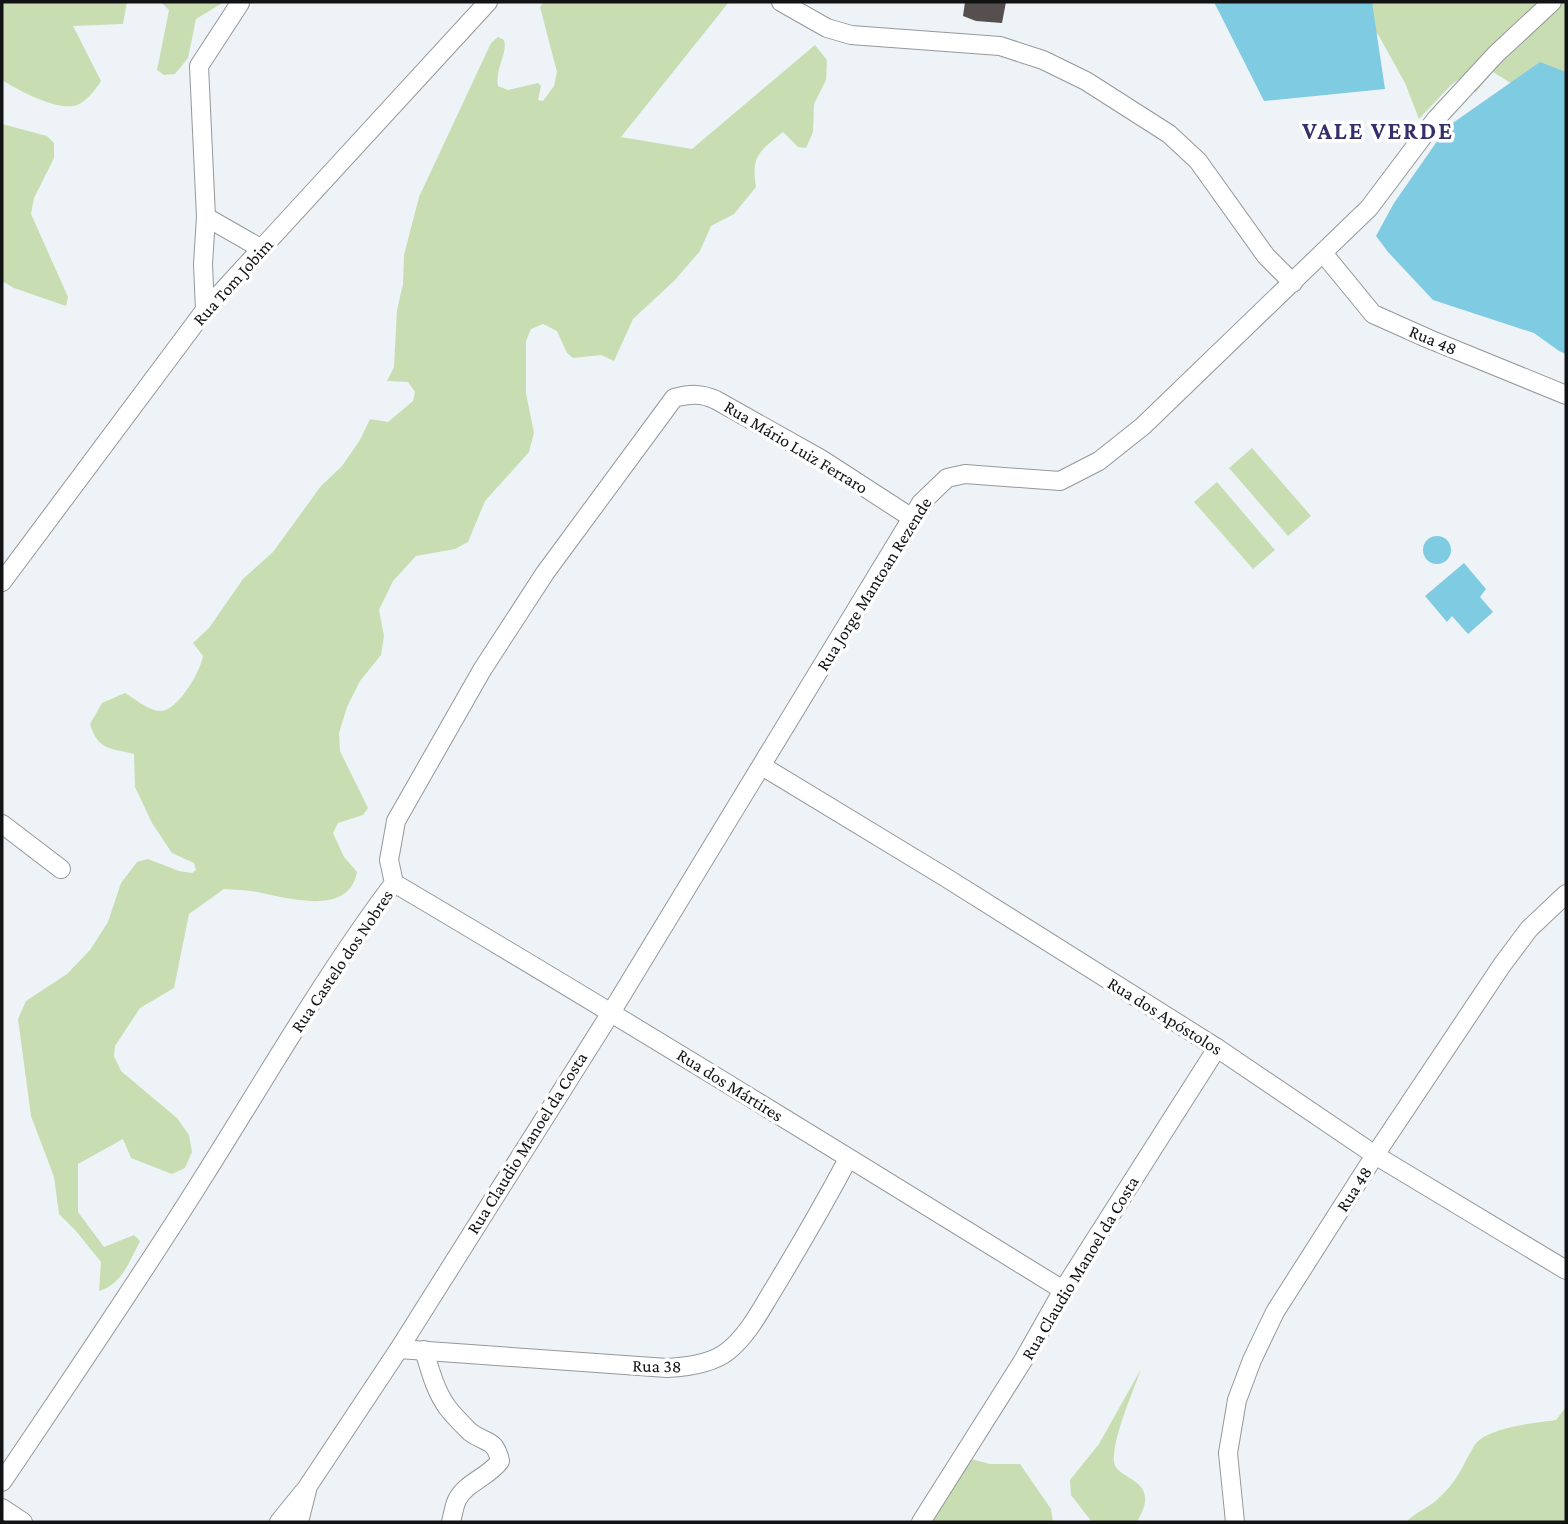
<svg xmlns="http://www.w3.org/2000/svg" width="1568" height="1524" font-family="'Crimson Pro',serif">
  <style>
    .green { fill: #c8deb2 }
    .water { fill: #7fcbe1 }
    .building { fill: #55504f }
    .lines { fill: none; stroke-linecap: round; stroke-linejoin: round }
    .minor-casing { stroke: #93989b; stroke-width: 20 }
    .minor { stroke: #fff; stroke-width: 18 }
    .labels { text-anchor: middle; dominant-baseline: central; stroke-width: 7; stroke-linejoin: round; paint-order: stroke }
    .street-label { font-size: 18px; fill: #121315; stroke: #fff }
    .district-label { font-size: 24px; font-weight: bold; letter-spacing: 2px; fill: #34306b; stroke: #fff }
  </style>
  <rect width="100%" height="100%" fill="#eef3f7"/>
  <!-- green -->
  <g class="green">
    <path d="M2,2H127L123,24L73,26L101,81C95,90 87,101 77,105C58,112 18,90 2,80Z"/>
    <path d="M161,2H224L196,19L188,58L175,74L164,75L157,70L169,10Z"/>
    <path d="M544,2H729L621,137L692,149L815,45L827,60L826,80L814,104L813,132L806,148L798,147L783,132C759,152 751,155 756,187L734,214L711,226L700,251L675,280L633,319L614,361L601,355L573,358L567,353L557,331L543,324L531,329L526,341V393L534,433L529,452L485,501L468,542L455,549L416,556L393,581L379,610L384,636L381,655L360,681L347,707L339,733L340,751L368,808L363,815L338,823L333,833L344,857L357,872C349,917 288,898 257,892C247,890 235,890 224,889L189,914L174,988L140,1008L115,1046L114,1056L121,1071L177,1118L189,1135L192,1152L185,1168L172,1174L131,1158L123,1139L78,1164V1212L104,1247L134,1235L140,1241C130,1260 122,1285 99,1291L101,1262L76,1231L59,1214L54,1177L31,1116L18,1019L26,1001L67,974L90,950L108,922L121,883L137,862L148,859L179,871L192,873L196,870L194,863L172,853L152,823L135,787L134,754C111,748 98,751 90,724L102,703L125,693C135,699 149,711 160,711C177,712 201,671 203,656L193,643L209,628L243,579L273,552L321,486L342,466L360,440L370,419L388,422L413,401L415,392L408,382L387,381L394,367L397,310L403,284L404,255L419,197L491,43L498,37L504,40C508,54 495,67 498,86L508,90L538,83L541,86L538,100L543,101L554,86L557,72L540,7Z"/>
    <path d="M1364,2H1566V92L1514,85L1493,72L1475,93L1476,83L1466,75L1452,84L1419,119L1405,83L1379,36L1371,26Z"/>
    <path d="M2,124L47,136L54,143V158L34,198L31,214L68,297L66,306L14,288L2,281Z"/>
    <path d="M1252,448L1311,516L1288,536L1229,468Z"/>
    <path d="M1217,482L1275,550L1253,569L1194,502Z"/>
    <path d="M1141,1369C1133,1392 1112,1439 1114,1462C1116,1478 1148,1478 1145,1502C1144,1509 1140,1516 1137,1522H1092L1071,1495L1070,1480L1099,1444Z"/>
    <path d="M1566,1407V1522H1406C1417,1511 1431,1507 1441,1496C1459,1479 1462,1466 1474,1446C1486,1427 1535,1423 1556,1420Z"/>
    <path d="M971,1459L990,1464H1020L1051,1509L1053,1522H913L958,1465Z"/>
  </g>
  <!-- water -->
  <g class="water">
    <path d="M1214,2H1372L1385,89L1264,101Z"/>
    <path d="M1540,62L1566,72V354L1559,351L1534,333L1433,300L1388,252L1376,236L1394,203L1447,127Z"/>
    <circle cx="1437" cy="550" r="14"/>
    <path d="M1464,563L1486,589L1480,597L1493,612L1468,634L1452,616L1447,622L1425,596Z"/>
  </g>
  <!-- building -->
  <path class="building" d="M965,2H1006L1002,23L976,21L963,16Z"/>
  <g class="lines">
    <!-- minor casing -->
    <g class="minor-casing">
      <g id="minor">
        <path d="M781,2L827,28L851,35L1000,46L1043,60L1086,81L1169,134L1198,161L1266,256L1293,283"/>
        <path d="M206,217L262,249"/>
        <path d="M1323,253L1373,314L1429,339L1566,395"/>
        <path d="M205,310L203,264L206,217L199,66L240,3"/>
        <path d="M2,582L205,310L488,2"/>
        <path d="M762,766L945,877L1217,1048L1375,1155L1566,1270"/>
        <path d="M2,824L61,869"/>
        <path d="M394,883C619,1016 841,1153 1063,1290"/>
        <path d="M399,1349L667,1368C687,1367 712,1364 728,1351C748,1335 760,1311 773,1290C799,1247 824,1204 848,1159"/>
        <path d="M424,1350C430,1370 435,1390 447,1407C453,1415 463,1425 470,1432C486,1444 495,1438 500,1461C489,1477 466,1482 457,1500C454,1506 453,1515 451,1522"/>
        <path d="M2,1482C70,1381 139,1280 204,1176C266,1078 324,976 394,883L389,860L396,821L482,670L545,573L674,398C690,394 701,393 716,400L821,459L912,518"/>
        <path d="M2,1508L23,1522"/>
        <path d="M279,1522L305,1490"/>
        <path d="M299,1522L308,1486L399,1349L612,1011L921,503L947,478L965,474L1060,481L1099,461L1143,426L1369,208L1436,119L1496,54L1552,2"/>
        <path d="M921,1522L1024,1359L1063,1290L1217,1048"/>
        <path d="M1235,1522L1228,1453L1237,1400L1252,1360L1275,1312L1375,1155L1502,965L1529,929L1566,894"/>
      </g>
    </g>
    <!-- minor -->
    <use href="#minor" class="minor"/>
  </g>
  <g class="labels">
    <!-- street labels -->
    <g class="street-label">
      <text transform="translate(233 282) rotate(-48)">Rua Tom Jobim</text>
      <text transform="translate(1433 340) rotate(23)">Rua 48</text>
      <text transform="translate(796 447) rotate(31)">Rua Mário Luiz Ferraro</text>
      <text transform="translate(874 584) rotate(-58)">Rua Jorge Mantoan Rezende</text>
      <text transform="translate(342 961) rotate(-56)">Rua Castelo dos Nobres</text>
      <text transform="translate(1165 1016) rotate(32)">Rua dos Apóstolos</text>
      <text transform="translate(730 1085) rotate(32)">Rua dos Mártires</text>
      <text transform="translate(527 1143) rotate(-58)">Rua Claudio Manoel da Costa</text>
      <text transform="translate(1354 1189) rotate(-57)">Rua 48</text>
      <text transform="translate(1080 1268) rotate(-59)">Rua Claudio Manoel da Costa</text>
      <text transform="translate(657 1366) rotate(1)">Rua 38</text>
    </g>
    <!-- district labels -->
    <g class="district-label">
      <text x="1378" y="130">VALE VERDE</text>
    </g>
  </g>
  <!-- border -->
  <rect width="1568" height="1524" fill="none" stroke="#121315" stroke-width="7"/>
</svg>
